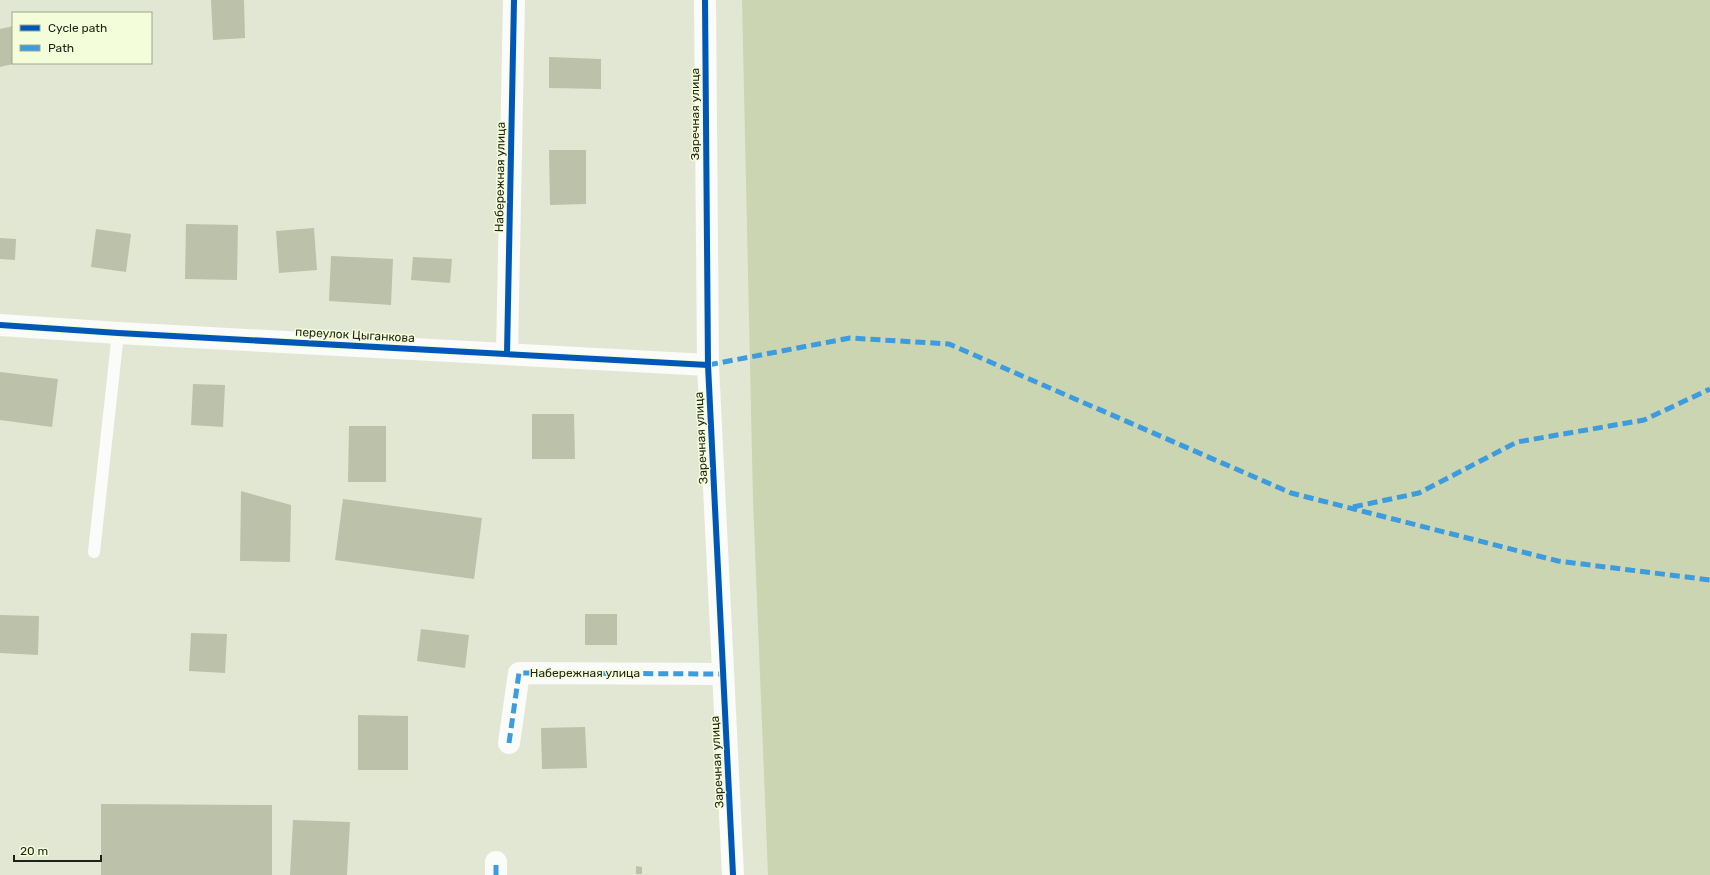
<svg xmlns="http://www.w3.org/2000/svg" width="1710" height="875" font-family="Rubik,sans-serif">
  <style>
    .green { fill: #ccd5b1 }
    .building { fill: #bcc1aa }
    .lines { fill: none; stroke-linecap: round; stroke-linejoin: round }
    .lane { stroke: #fbfbf9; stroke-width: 12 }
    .street { stroke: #fbfbf9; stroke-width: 22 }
    .quiet { stroke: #3c9cdf; stroke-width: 5; stroke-dasharray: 10 5; stroke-linecap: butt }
    .cycleway-casing { stroke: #f3fdd9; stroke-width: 8 }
    .cycleway { stroke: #0057b8; stroke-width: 6 }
    .labels { text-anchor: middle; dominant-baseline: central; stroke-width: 3; stroke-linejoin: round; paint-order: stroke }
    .street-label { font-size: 12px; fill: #1f2215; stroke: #f3fdd9 }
  </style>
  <rect width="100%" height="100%" fill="#e2e7d4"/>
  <!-- green -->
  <path class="green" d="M742,0H1710V875H768L753,501Z"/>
  <!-- building -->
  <g class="building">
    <path d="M211,0H244L245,38L213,40Z"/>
    <path d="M13,26V64L0,67V29Z"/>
    <path d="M549,57L601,59V89L549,88Z"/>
    <path d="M549,150H586V204L550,205Z"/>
    <path d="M186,224L238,225L237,280L185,279Z"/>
    <path d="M314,228L317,270L279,273L276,231Z"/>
    <path d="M96,229L131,234L126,272L91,267Z"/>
    <path d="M0,238L16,239L15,260L0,259Z"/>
    <path d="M331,256L393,259L391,305L329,301Z"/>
    <path d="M413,257L452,259L450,283L411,280Z"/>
    <path d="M0,372L58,379L52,427L0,420Z"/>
    <path d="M193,384L225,385L223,427L191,425Z"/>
    <path d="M532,414H574L575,459H532Z"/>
    <path d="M349,426H386V482H348Z"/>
    <path d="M241,491L291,505L290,562L240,561Z"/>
    <path d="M343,499L482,518L474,579L335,560Z"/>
    <rect x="585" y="614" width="32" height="31"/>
    <path d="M0,615L39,616L38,655L0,653Z"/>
    <path d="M421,629L469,635L465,668L417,661Z"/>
    <path d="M191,633L227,634L225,673L189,671Z"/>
    <path d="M358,715L408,716V770H358Z"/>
    <path d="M585,727L587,768L542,769L541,728Z"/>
    <path d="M101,804L272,805V875H101Z"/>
    <path d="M293,820L350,822L347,875H290Z"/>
    <path d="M636,866L642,867V874H636Z"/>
  </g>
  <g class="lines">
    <!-- lane -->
    <path class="lane" d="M94,552L118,333"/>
    <!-- street -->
    <g class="street">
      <path d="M705,0L708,365L733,875"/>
      <path d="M0,325L118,333L708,365"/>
      <path d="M507,354L514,0"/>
      <path d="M509,743L519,673L723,674"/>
      <path d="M496,875V862"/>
    </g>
    <!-- quiet -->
    <g class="quiet">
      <path d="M708,365L850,338L949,344L1291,493L1558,561L1710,580"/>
      <path d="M1353,507L1419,493L1517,442L1644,420L1710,389"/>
      <path d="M509,743L519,673L723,674"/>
      <path d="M496,875V862"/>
    </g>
    <!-- cycleway casing -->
    <g class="cycleway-casing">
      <g id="cycleway">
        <path d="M705,0L708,365L733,875"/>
        <path d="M0,325L118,333L708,365"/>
        <path d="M507,354L514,0"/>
      </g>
    </g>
    <!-- cycleway -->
    <use href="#cycleway" class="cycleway"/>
  </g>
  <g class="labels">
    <!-- street labels -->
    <g class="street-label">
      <text transform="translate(695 114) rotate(-90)">Заречная улица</text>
      <text transform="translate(500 177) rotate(-89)">Набережная улица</text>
      <text transform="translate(355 335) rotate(3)">переулок Цыганкова</text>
      <text transform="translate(701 438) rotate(-93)">Заречная улица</text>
      <text x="585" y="673">Набережная улица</text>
      <text transform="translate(717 762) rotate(-93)">Заречная улица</text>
    </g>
  </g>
  <!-- legend -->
  <rect x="12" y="12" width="140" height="52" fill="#f3fdd9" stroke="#9ea58b"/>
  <rect x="20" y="25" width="20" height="6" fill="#0057b8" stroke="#9ea58b"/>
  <text x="48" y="32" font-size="12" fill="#1f2215">Cycle path</text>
  <rect x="20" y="45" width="20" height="6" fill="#3c9cdf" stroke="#9ea58b"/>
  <text x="48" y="52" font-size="12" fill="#1f2215">Path</text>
  <!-- scale -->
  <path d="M14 855v6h87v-6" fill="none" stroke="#1f2215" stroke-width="2"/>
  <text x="20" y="855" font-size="12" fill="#1f2215" stroke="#f3fdd9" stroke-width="3" paint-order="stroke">20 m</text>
</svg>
